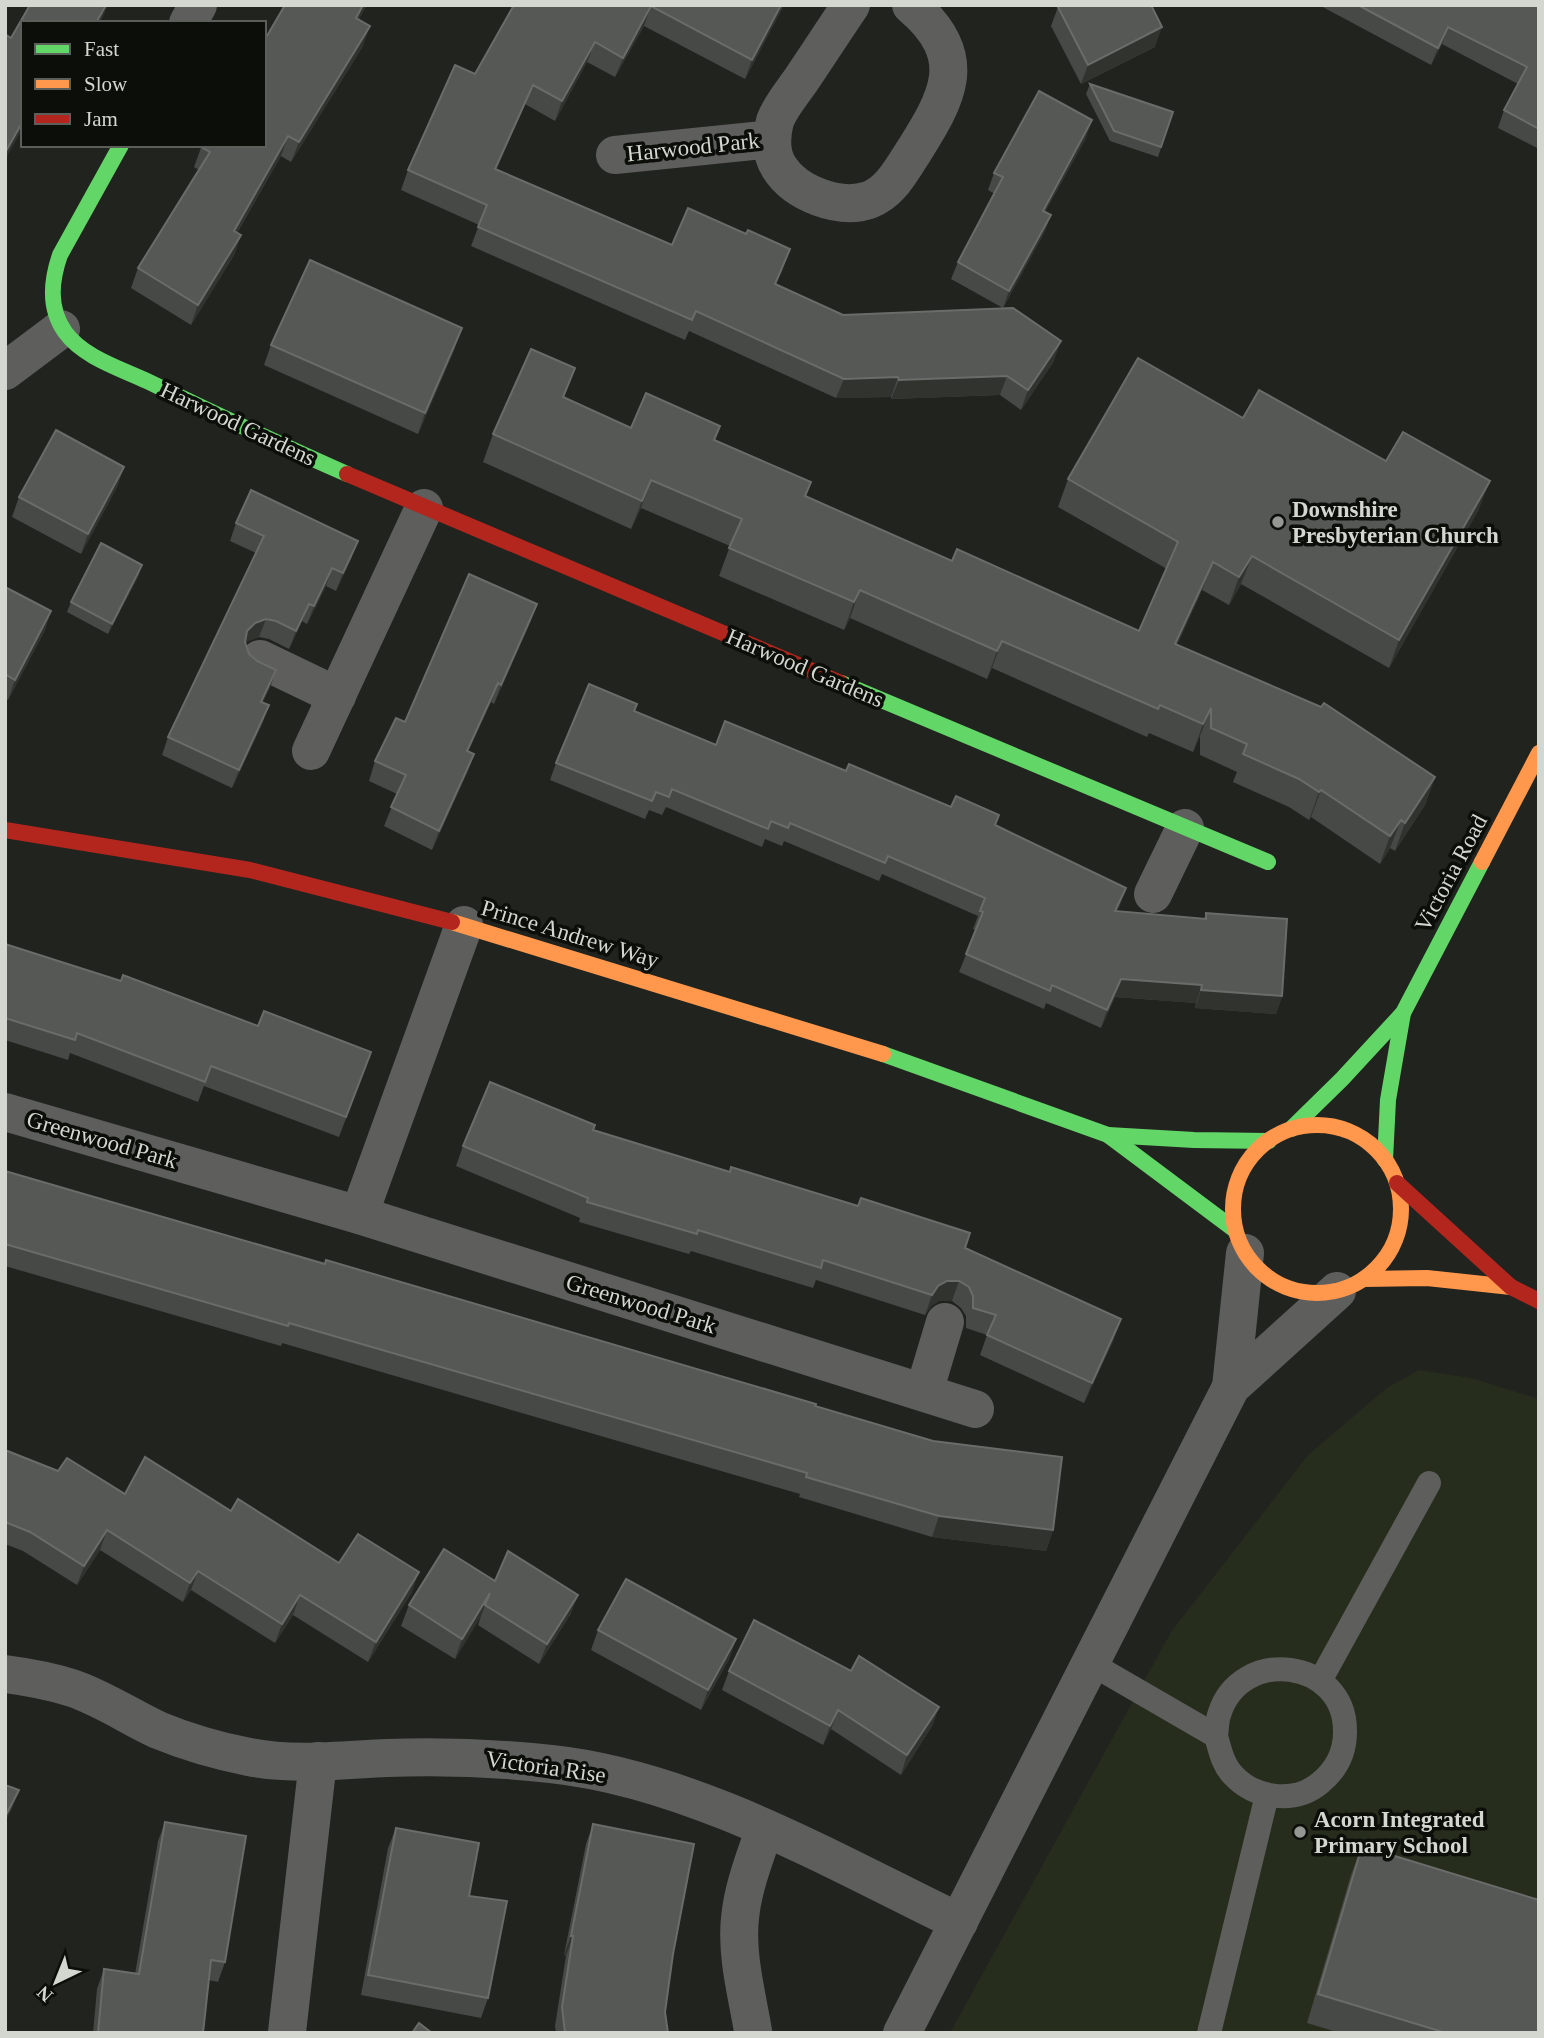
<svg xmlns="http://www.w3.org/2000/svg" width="1544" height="2038" font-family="Georgia,serif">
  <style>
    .built { fill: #262d1d }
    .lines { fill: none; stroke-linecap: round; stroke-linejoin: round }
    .lane { stroke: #5e5e5c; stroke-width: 24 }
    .street { stroke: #5e5e5c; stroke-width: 38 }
    .fast { stroke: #63d668; stroke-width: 16 }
    .slow { stroke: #ff974d; stroke-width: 16 }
    .jam { stroke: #b3261e; stroke-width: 16 }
    .wall { fill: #464945 }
    .shaded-wall { fill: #31332f }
    .building { fill: #555854; stroke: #696c68; stroke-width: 2 }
    .poi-dot { fill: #959892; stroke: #0c0e09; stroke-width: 2.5 }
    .labels { text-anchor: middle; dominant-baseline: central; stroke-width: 7; stroke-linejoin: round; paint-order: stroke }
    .street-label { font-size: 23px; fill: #d4d7d0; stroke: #0c0e09 }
    .poi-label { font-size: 23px; font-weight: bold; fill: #d4d7d0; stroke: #0c0e09; text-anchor: start }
  </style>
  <rect width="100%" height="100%" fill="#21231e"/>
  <!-- built -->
  <path class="built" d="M1419,1370L1471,1378L1539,1399V2033H950L1171,1632L1308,1455L1388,1387Z"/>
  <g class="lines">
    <!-- lane -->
    <g class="lane">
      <path d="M1090,1663L1216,1736C1220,1750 1223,1765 1233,1775C1255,1799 1295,1804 1320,1783C1336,1770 1345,1753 1345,1732C1346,1659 1240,1645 1219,1715C1217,1721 1217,1729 1216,1736"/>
      <path d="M1320,1681L1429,1483"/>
      <path d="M1209,2033L1267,1795"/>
    </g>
    <!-- street -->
    <g class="street">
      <path d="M851,5C834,30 818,55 801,80C792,93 780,107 775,121C771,137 770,153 779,167C796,194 840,210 869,200C890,192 900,172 912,154C948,97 972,57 911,5"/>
      <path d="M188,23L198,5"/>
      <path d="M615,155L772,139"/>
      <path d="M5,371L61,329"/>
      <path d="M260,659L337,696"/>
      <path d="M311,751L424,508"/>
      <path d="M1153,894L1185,828"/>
      <path d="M5,1112L359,1215L975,1409"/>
      <path d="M359,1215L464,925"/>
      <path d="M1231,1387L1245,1253"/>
      <path d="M924,1392L945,1322"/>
      <path d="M5,1674C28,1677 50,1681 72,1688C102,1698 130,1717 158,1730C187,1742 218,1751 249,1757C294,1766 342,1760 387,1758C442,1756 496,1758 551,1764C692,1779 833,1861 959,1922"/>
      <path d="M753,2031C747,1995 736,1955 740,1918C743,1887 755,1857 765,1828"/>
      <path d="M287,2032L318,1761"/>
      <path d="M902,2033L1231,1387L1337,1291"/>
    </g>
    <!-- fast -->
    <g class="fast">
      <path d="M121,145L60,255C51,281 48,308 65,332C83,357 119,368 147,381C213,413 279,444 347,474"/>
      <path d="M841,683L1268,862"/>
      <path d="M883,1054L1108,1135L1235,1230"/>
      <path d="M1291,1129L1342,1079L1403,1013L1482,862"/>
      <path d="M1108,1135L1194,1140L1269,1141"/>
      <path d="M1385,1160L1388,1100L1403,1013"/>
    </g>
    <!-- slow -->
    <g class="slow">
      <path d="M1482,862L1539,753"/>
      <path d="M452,922L883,1054"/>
      <circle cx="1317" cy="1209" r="84"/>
      <path d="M1364,1279L1427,1278L1511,1287"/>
    </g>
    <!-- jam -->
    <g class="jam">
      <path d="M347,474L841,683"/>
      <path d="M5,830L250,870L452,922"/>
      <path d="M1397,1183L1511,1287L1539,1301"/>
    </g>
  </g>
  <!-- wall -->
  <g class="wall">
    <path d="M514,5H784L745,79L644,26L615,77L587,62L555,121L525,104L496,170L672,245L783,269L776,284L843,315L1054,361L1021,410L1000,395L891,399V397L836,398L689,331L685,340L471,246L479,225L401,190L408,170L475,74Z"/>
    <path d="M1319,5H1539V149L1498,128L1504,110L1518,84L1442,44L1431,65Z"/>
    <path d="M1058,7L1155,47L1081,84L1051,26Z"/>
    <path d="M359,19L363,46L291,162L281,156L237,233L241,235L234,255L191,325L131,288L138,268L199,170L194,167L202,145Z"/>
    <path d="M1090,84L1173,112L1158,157L1110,141L1086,94Z"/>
    <path d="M1086,138L1045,212L1051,215L1044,233L1003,308L951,279L958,262L995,194L988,190L994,173Z"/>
    <path d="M271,345L455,348L418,434L264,365Z"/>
    <path d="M1243,418L1386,461L1479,509L1389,668L1241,584L1229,605L1202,590L1177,645L1435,777L1425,805L1395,851L1390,848L1380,864L1311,817L1309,820L1289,807L1233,782L1237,772L1200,755V736L1193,752L1149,733L1147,737L992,668L987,679L850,618L844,630L719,576L730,546L641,508L631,529L483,462L493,434L631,428L715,440L806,497L952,561L1139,631L1167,569L1058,507L1068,479Z"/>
    <path d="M124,467L117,487L81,554L12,517L19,497Z"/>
    <path d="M236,523L358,541L351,559L336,591L326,586L307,624L302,621L289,649L269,639L259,637L248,641L245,644L249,654L257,661L276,670L263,702V722L232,788L162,755L168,737L256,553L230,541Z"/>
    <path d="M139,575L108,634L67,612L71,602Z"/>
    <path d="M5,587L51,611L44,632L8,700L5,698Z"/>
    <path d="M537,604L530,623L494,704L491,702L468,751L474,754L467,773L432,850L384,826L397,794L369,781L375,761L405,722Z"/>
    <path d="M635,711L716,745L846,771L951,807L999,815L995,826L1126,888L1117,911L1204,919L1206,913L1282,996L1276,1014L1195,1008L1196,1003L1115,997L1101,1028L1046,1003L1044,1009L959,972L976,930L973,929L978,916L882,874L879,881L784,841L782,846L765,839L762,847L666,807L662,815L649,810L645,819L550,780L556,763Z"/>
    <path d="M5,944L258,1026L371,1052L339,1137L204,1086L198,1102L70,1053L68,1060L5,1040Z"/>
    <path d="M594,1130L965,1248L1114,1339L1084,1403L980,1355L987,1335L966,1328V1316L961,1308L952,1301H939L931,1306L925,1315L816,1280L813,1288L691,1251L689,1254L579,1222L580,1218L456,1166L463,1146Z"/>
    <path d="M5,1171L815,1406L1053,1530L1046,1551L932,1537L799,1497L800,1494L282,1343L281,1346L5,1266Z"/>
    <path d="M5,1450L58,1471L125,1494L231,1511L339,1563L412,1592L368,1662L293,1615L275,1643L191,1590L183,1602L100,1550L77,1585L23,1551L5,1544Z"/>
    <path d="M495,1581L578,1595L570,1615L539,1664L478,1625L481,1616L455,1659L401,1626L409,1605Z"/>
    <path d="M598,1630L736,1639L729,1659L701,1710L591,1650Z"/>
    <path d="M729,1671H851L939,1707L932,1726L901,1775L831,1729L823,1745L722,1690Z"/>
    <path d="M165,1822L225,1962L218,1982L209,1980L203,2033H93L97,1989L104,1969L135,1974L158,1841Z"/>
    <path d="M593,1824L673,1954L665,2012L668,2033H556L555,2026L566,1956L564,1955L586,1844Z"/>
    <path d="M396,1828L469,1896L488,1998L481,2018L361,1995L388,1848Z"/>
    <path d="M1362,1846L1539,2033H1340L1307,2023L1351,1875Z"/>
  </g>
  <!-- shaded-wall -->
  <g class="shaded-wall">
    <path d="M106,5H108L100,23H96Z"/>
    <path d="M363,5H367L349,38L356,18Z"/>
    <path d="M781,5H784L745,79L752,60Z"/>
    <path d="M651,6L644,26L615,77L623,58Z"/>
    <path d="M370,26L363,46L291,162L299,142Z"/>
    <path d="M1162,27L1155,47L1081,84L1088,65Z"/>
    <path d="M1448,27L1442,44L1431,65L1438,48Z"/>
    <path d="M595,42L587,62L555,121L562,101Z"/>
    <path d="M533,85L525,104L488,189L495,169Z"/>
    <path d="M1092,120L1086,138L1036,228L1043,211Z"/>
    <path d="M23,121V128L5,160V153Z"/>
    <path d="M288,136L281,156L226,251L234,231Z"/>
    <path d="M1051,215L1044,233L1003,308L1009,291Z"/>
    <path d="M241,235L234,255L191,325L198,305Z"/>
    <path d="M790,249L783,269L767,303L775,284Z"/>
    <path d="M462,328L455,348L418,434L425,413Z"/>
    <path d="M1061,341L1054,361L1021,410L1028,390Z"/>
    <path d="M1007,376L1000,395L891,399L899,380Z"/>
    <path d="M898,377L891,397L836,398L844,379Z"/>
    <path d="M124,467L117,487L81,554L88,534Z"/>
    <path d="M651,480L641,508L631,529L642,501Z"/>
    <path d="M1490,481L1479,509L1389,668L1399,640Z"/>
    <path d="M358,541L351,559L336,591L343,573Z"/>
    <path d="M1252,556L1241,584L1229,605L1239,577Z"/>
    <path d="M1213,562L1202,590L1165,671L1175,644Z"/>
    <path d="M142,565L139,575L108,634L112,624Z"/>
    <path d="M332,568L326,586L307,624L314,606Z"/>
    <path d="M860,590L850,618L844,630L854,602Z"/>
    <path d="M309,604L302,621L289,649L296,631Z"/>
    <path d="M537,604L530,623L494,704L501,685Z"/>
    <path d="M51,611L44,632L8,700L15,680Z"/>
    <path d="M266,619L259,637L248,641L241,649L247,631L255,623Z"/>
    <path d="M1002,641L992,668L987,679L997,651Z"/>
    <path d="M276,670L270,688L255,719L261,702Z"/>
    <path d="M498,683L491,702L460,770L467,751Z"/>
    <path d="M269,705L263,722L232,788L239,770Z"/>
    <path d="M1211,708L1200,736L1193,752L1203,724Z"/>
    <path d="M474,754L467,773L432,850L439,831Z"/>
    <path d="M1435,777L1425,805L1395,851L1405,823Z"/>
    <path d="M1321,790L1311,817L1309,820L1319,792Z"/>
    <path d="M1401,820L1390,848L1380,864L1390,836Z"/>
    <path d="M1126,888L1120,906L1109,929L1115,911Z"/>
    <path d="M1121,979L1202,985L1196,1003L1115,997L1101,1028L1107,1010Z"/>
    <path d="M1201,990L1282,996L1276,1014L1195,1008Z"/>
    <path d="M947,1281H959L952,1301H939L931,1306L925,1315L932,1295L938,1286Z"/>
    <path d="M1121,1319L1114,1339L1084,1403L1092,1383Z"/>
    <path d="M939,1516L1053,1530L1046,1551L932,1537Z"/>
    <path d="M107,1530L100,1550L77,1585L84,1566Z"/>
    <path d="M198,1571L191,1590L183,1602L190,1583Z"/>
    <path d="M419,1572L412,1592L368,1662L376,1642Z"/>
    <path d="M490,1593L481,1616L455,1659L462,1639Z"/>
    <path d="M300,1595L293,1615L275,1643L282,1624Z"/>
    <path d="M578,1595L570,1615L539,1664L547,1644Z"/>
    <path d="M736,1639L729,1659L701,1710L708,1690Z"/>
    <path d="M939,1707L932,1726L901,1775L907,1755Z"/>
    <path d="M838,1710L831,1729L823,1745L830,1726Z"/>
    <path d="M19,1790L12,1809L5,1822V1817Z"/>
    <path d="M571,1936H573L566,1956L564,1955Z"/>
  </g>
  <!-- building -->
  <g class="building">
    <path d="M30,5H106L96,23H23V121L5,153V34L11,38Z"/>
    <path d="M285,5H363L356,18L370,26L299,142L288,136L234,231L241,235L198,305L138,268L210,152L201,147L202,145H264V41Z"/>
    <path d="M514,5H781L752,60L651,6L623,58L595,42L562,101L533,85L495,169L672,245L688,208L746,234L748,230L790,249L775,284L843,315L1013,308L1061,341L1028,390L1007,376L899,380L898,377L844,379L696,311L692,320L478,227L487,205L408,170L455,65L475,74Z"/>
    <path d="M1061,5H1151L1162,27L1088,65L1058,7Z"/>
    <path d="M1358,5H1539V129L1504,110L1527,67L1448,27L1438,48Z"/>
    <path d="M1090,84L1173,112L1161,147L1114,131Z"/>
    <path d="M1039,91L1092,120L1043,211L1051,215L1009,291L958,262L1003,177L994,173Z"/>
    <path d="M310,260L462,328L425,413L271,345Z"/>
    <path d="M531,349L575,368L563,397L631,428L646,393L720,426L714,440L811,482L805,496L952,561L957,549L1139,631L1178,542L1068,479L1138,358L1243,418L1259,390L1386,461L1403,432L1490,481L1399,640L1252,556L1239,577L1213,562L1175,644L1321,707L1324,703L1435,777L1405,823L1401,820L1390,836L1321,790L1319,792L1299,779L1243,754L1247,744L1211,728V708L1203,724L1160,705L1158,709L1002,641L997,651L860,590L854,602L729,548L742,519L651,480L642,501L493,434Z"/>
    <path d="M56,430L124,467L88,534L19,497Z"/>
    <path d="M251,490L358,541L343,573L332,568L314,606L309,604L296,631L276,621L266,619L255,623L247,631L245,642L249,654L257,661L276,670L261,702L269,705L239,770L168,737L264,536L236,523Z"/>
    <path d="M101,543L142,565L112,624L71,602Z"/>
    <path d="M469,574L537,604L501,685L498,683L467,751L474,754L439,831L391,807L406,775L375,761L396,718L405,722Z"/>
    <path d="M5,587L51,611L15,680L5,674Z"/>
    <path d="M589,684L637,704L634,711L716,745L725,721L846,771L849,764L951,807L956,796L999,815L995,825L1126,888L1115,911L1206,919V913L1287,919L1282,996L1201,990L1202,985L1121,979L1107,1010L1052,985L1050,991L966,954L983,912L980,911L985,898L888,856L885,863L790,823L788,828L771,821L768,829L672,789L669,797L656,792L652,801L556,763Z"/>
    <path d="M5,944L121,981L123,975L258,1026L264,1011L371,1052L346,1117L211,1066L205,1082L77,1033L75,1040L5,1018Z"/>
    <path d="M490,1082L595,1125L593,1130L730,1172L731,1167L858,1206L861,1198L970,1233L965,1248L1121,1319L1092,1383L987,1335L996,1315L973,1308V1296L969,1287L959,1281H947L938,1286L932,1295L823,1260L821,1268L698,1230L697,1234L587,1202L588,1198L463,1146Z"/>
    <path d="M5,1171L325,1264L326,1260L816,1404L815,1406L933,1441L1062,1457L1053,1530L939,1516L806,1477L807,1473L289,1323L288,1326L5,1244Z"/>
    <path d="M5,1450L58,1471L67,1458L125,1494L145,1457L231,1511L238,1499L339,1563L358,1534L419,1572L376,1642L300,1595L282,1624L198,1571L190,1583L107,1530L84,1566L30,1532L5,1522Z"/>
    <path d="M444,1549L495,1581L508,1551L578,1595L547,1644L485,1605L490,1593L462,1639L409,1605Z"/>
    <path d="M626,1579L736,1639L708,1690L598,1630Z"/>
    <path d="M754,1620L851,1671L859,1656L939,1707L907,1755L838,1710L830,1726L729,1671Z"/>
    <path d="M5,1785L19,1790L5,1817Z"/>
    <path d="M165,1822L246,1836L225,1962L211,1960L203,2033H98L104,1969L139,1974Z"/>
    <path d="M593,1824L694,1844L673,1954L665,2012L668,2033H565L562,2007L573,1936H571Z"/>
    <path d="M396,1828L479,1843L469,1896L507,1901L488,1998L368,1975Z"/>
    <path d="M1362,1846L1539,1900V2033H1446L1318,1994Z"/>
    <path d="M419,2023L432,2033H412Z"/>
  </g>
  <!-- markers -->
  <g class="poi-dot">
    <circle cx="1278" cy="522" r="7"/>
    <circle cx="1300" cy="1832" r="7"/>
  </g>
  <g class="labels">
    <!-- street labels -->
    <g class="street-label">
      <text transform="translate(693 147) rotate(-6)">Harwood Park</text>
      <text transform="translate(238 424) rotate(25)">Harwood Gardens</text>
      <text transform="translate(805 668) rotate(23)">Harwood Gardens</text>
      <text transform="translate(1451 873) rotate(-62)">Victoria Road</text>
      <text transform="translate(570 934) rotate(17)">Prince Andrew Way</text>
      <text transform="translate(102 1140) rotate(16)">Greenwood Park</text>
      <text transform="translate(641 1304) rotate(17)">Greenwood Park</text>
      <text transform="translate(546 1767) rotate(8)">Victoria Rise</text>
    </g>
    <!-- poi labels -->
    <g class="poi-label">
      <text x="1292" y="509">Downshire<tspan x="1292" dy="26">Presbyterian Church</tspan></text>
      <text x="1314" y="1819">Acorn Integrated<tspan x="1314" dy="26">Primary School</tspan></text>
    </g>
  </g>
  <!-- border -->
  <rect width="1544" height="2038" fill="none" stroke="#d4d7d0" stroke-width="14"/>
  <!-- legend -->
  <rect x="21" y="21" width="245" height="126" fill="#0c0e09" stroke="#5c5e59" stroke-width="2"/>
  <rect x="35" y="44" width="35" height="10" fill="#63d668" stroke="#5c5e59" stroke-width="2"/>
  <text x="84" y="56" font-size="21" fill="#d4d7d0">Fast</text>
  <rect x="35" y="79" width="35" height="10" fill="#ff974d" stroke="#5c5e59" stroke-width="2"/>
  <text x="84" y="91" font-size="21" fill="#d4d7d0">Slow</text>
  <rect x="35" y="114" width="35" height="10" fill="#b3261e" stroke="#5c5e59" stroke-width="2"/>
  <text x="84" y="126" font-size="21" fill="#d4d7d0">Jam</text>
  <!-- north arrow -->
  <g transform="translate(56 1982) rotate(223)" stroke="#0c0e09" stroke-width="5" paint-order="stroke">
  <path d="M0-5L12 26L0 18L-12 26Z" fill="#d4d7d0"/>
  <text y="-10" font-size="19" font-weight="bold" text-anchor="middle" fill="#d4d7d0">N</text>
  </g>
</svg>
